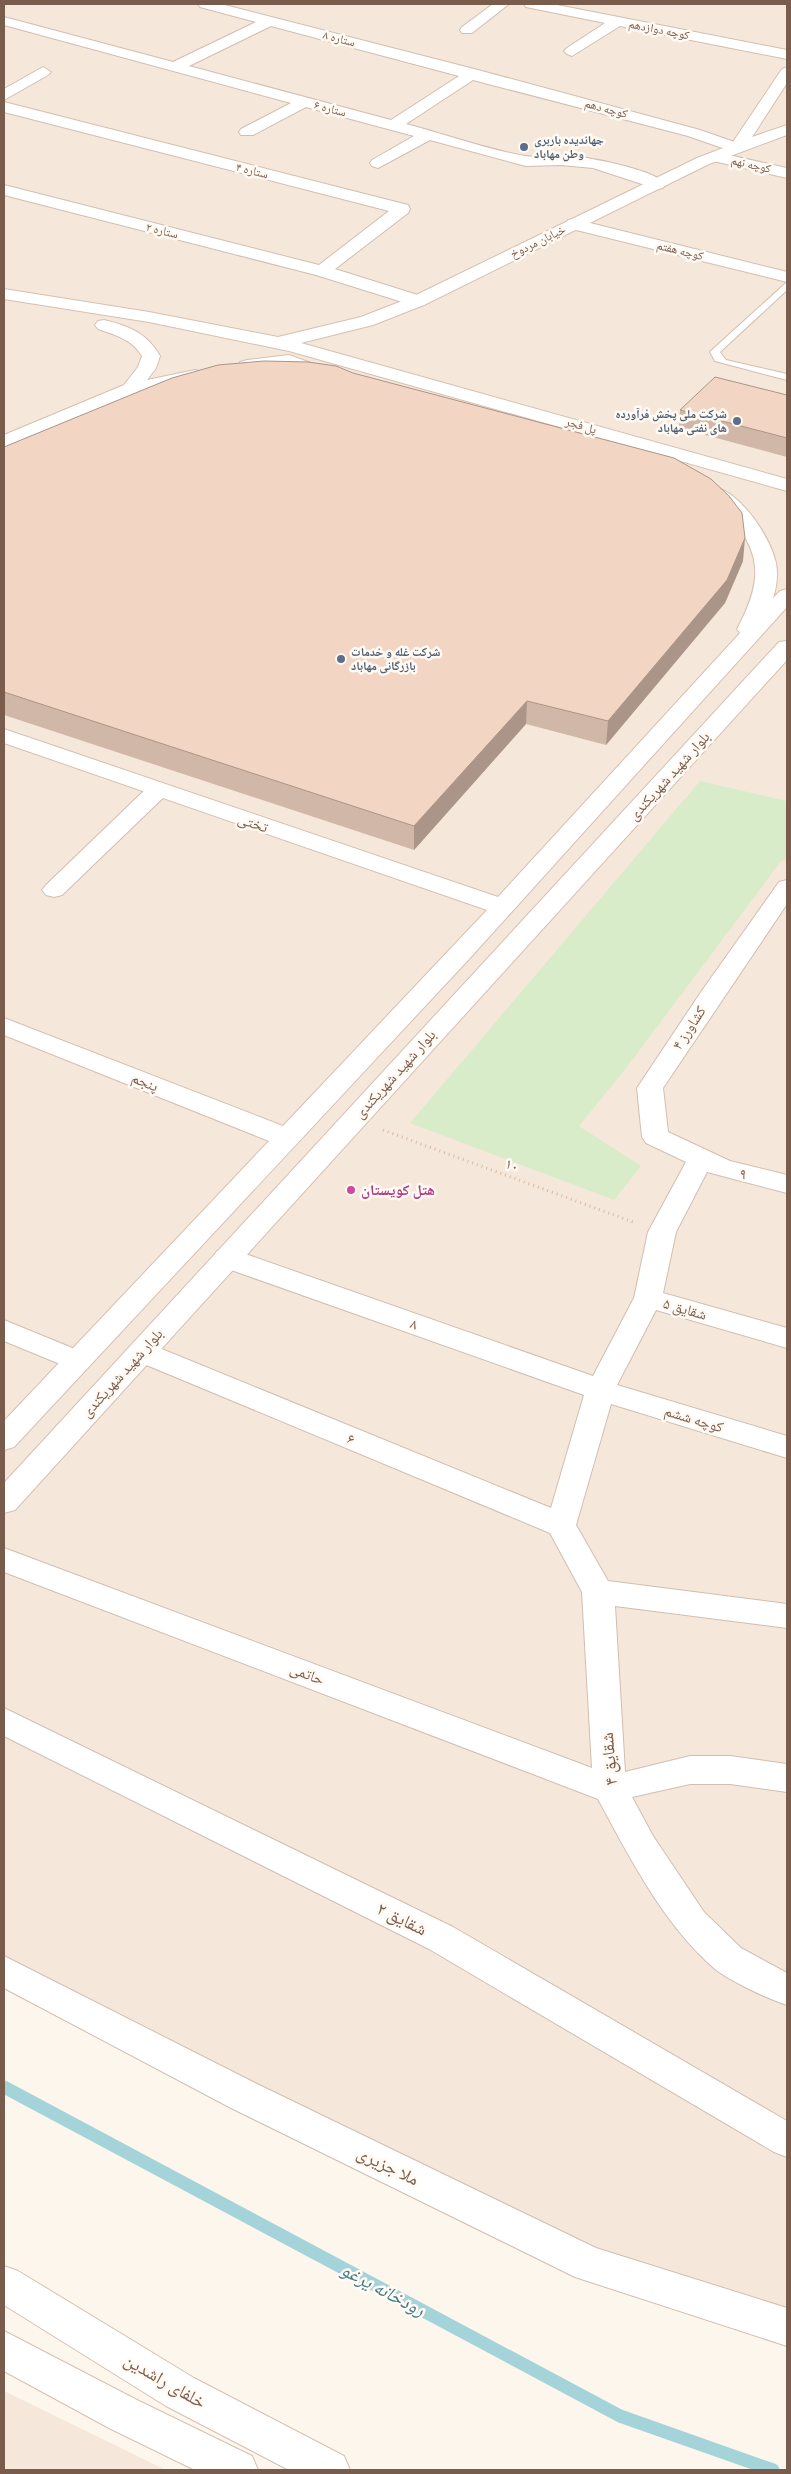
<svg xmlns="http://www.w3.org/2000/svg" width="791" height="2474" font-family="Signika,'Noto Naskh Arabic',sans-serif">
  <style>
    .residential { fill: #f5e8da }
    .green { fill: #d8ecc9 }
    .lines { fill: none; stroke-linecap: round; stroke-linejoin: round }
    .stream { stroke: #a5d3da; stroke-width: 13 }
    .lane-casing { stroke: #d1beb0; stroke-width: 2 }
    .street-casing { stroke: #d1beb0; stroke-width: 2 }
    .secondary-casing { stroke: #d6c0b0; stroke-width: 2 }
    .path { stroke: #d9b8a5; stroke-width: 3; stroke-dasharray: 1 4; stroke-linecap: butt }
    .lane { fill: #fff; fill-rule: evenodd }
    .street { fill: #fff; fill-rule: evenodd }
    .secondary { fill: #fff; fill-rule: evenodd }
    .wall { fill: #d1b7a8 }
    .shaded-wall { fill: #aa9588 }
    .building { fill: #f3d5c3; stroke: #aa9588 }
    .service-dot { fill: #5c6f8a; stroke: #fffaf3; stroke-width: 2 }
    .hotel-dot { fill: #d1479c; stroke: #fffaf3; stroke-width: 2 }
    .labels { text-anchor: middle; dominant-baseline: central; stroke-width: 5; stroke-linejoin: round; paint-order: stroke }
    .far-street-label { font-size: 12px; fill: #7a5c4d; stroke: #fffaf3 }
    .far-service-label { font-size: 12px; font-weight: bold; fill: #4e5e75; stroke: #fffaf3; text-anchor: start }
    .street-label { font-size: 15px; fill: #7a5c4d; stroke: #fffaf3 }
    .hotel-label { font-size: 15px; font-weight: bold; fill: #b23c85; stroke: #fffaf3; text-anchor: start }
    .near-street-label { font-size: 18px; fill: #7a5c4d; stroke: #fffaf3 }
    .near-water-label { font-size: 19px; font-style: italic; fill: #437c86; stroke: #fffaf3 }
  </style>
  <rect width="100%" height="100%" fill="#fdf6ec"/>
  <!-- residential -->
  <g class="residential">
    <path d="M4,4H787V2327L533,2246L4,1971Z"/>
    <path d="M4,2391L166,2470H4Z"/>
  </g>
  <!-- green -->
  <path class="green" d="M700,781L787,801V859L781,861L627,1067L579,1126L641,1166L614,1200L410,1123Z"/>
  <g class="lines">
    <!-- stream -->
    <path class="stream" d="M4,2087L620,2416L773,2470"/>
    <!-- lane casing -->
    <g class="lane-casing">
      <path id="lane" d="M787,282V290L720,352L726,360L787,374V380L715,361L710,352L712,350Z"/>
    </g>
    <!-- street casing -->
    <g class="street-casing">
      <g id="street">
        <path d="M198,4H221L478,70L700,130L743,145L745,148L743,151H731L688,136L473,80L406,124C445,134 485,149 525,156C537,158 551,154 563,155C582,156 655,169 665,184L663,188L657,189L593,168L561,165L526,166L430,140L378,168L372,166L370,163L372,160L414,136L306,107L253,135H241L239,132L241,129L291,103L4,25V17L173,62L256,22L200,7ZM271,26L459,76L391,120L189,66Z"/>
        <path d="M493,4H509L472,33H462L460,30L462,27Z"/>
        <path d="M524,4H552L787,50V59L620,26L572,56L567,54L564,51L567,48L605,23L531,8L526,7Z"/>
        <path d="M43,67L51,72L48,75L4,100V89Z"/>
        <path d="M4,102L408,205L410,209L408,213L335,269L424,297L427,301L424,305H412L316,275L4,195V185L319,265L389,211L4,112Z"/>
        <path d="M715,152L787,168V178L709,160L707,157Z"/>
        <path d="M574,219L787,272V282L568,228L566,224L568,220Z"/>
        <path d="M158,783L166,785L169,790L166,795L62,895L54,897L46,895L42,890L46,885L150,785Z"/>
        <path d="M787,880V904L663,1088L668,1132L730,1161L787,1175V1193L707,1172L676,1232L663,1293L787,1328V1348L656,1310L617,1385L787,1436V1458L611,1404L576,1525L608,1581L787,1604V1628L615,1606L625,1772L690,1756H730L787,1764V1792L730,1784H690L632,1797L653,1836L704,1912L741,1948L787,1973V2005C768,1999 730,1981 715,1969C663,1924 630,1858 598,1799L4,1572V1548L592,1768L582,1592L550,1533L132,1359L128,1352L132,1345L142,1342L152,1345L551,1508L584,1395L217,1265L213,1258L217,1251L227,1248L237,1251L593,1376L634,1298L648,1232L686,1162L646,1143L642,1137L637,1088L701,992L779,882Z"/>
        <path d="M4,1320L87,1354L91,1361L87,1368L77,1371L4,1341Z"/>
        <path d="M4,1708L453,1927L787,2121V2157L774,2152L429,1949L4,1736Z"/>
        <path d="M4,1956L257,2084L596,2248L787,2308V2346L575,2277L231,2108L4,1988Z"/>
      </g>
    </g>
    <!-- secondary casing -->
    <g class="secondary-casing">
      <g id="secondary">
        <path d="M787,67V83L752,137L787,125V135L709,164L424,305L373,325L301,343L787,479V491L289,351L149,322L4,299V289L149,312L278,337L361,317L412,297L697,158L731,145L782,69Z"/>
        <path d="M104,320C129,326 147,333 160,356L156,368L147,380L195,370L202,372L204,376L202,380L136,394L4,448V435L124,385L138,367L142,356C132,339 115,335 98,329L95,325L98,321Z"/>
        <path d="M289,355L333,371L335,375L333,379L326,381L287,367L247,372L240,370L238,366L240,362L247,360Z"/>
        <path d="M715,487C742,494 770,537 776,563C778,575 777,586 773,598L780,591L787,589V607L470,958L14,1447L4,1450V1421L269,1141L4,1035V1018L283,1126L487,910L4,743V729L498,897L740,633L737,629C760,586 765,556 730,517C723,508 711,502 705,493L708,489Z"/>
        <path d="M787,641V660L15,1510L4,1513V1483L779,642Z"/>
        <path d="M4,2266L18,2271L194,2378L344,2456L350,2470H289L166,2406L4,2305Z"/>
        <path d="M4,2331L137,2400L252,2456L258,2470H195L109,2428L4,2371Z"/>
      </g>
    </g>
    <!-- path -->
    <path class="path" d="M383,1130L633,1222"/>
    <!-- lane -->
    <use href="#lane" class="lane"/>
    <!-- street -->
    <use href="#street" class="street"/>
    <!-- secondary -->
    <use href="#secondary" class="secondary"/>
  </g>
  <!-- wall -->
  <g class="wall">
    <path d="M787,395V457L679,428L680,410Z"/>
    <path d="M4,447L743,561L725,603L606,745L526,724L414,850L4,715Z"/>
  </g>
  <!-- shaded-wall -->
  <g class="shaded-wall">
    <path d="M745,538L743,561L725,603L606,745L608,721Z"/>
    <path d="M527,701L526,724L414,850V826Z"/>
  </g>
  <!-- building -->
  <g class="building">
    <path d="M264,361L308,362L336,366L353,373L674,458L711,479L729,496L742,513L745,538L727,580L608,721L527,701L414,826L4,692V447L172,378L218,365Z"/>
    <path d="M715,377L787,395V438L680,410Z"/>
  </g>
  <!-- markers -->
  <g class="service-dot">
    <circle cx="524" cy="147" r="5"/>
    <circle cx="737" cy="421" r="5"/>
    <circle cx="341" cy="659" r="5"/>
  </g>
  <circle class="hotel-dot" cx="351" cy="1190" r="5"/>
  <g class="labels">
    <!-- far-street labels -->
    <g class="far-street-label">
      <text transform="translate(659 30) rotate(11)">کوچه دوازدهم</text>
      <text transform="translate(339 39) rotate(15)">ستاره ۸</text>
      <text transform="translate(330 109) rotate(15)">ستاره ۶</text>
      <text transform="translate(606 109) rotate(15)">کوچه دهم</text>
      <text transform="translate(751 165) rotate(13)">کوچه نهم</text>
      <text transform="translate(252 171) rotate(14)">ستاره ۴</text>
      <text transform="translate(162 231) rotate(14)">ستاره ۲</text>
      <text transform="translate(538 242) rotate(-26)">خیابان مردوخ</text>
      <text transform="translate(680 251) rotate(14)">کوچه هفتم</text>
      <text transform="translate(581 426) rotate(16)">پل فجر</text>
    </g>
    <!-- far-service labels -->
    <g class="far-service-label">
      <text x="534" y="140">جهاندیده باربری<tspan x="534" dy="14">وطن مهاباد</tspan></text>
      <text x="727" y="414" text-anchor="end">شرکت ملی پخش فرآورده<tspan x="727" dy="14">های نفتی مهاباد</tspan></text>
      <text x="351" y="652">شرکت غله و خدمات<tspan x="351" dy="14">بازرگانی مهاباد</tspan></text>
    </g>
    <!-- street labels -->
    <g class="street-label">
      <text transform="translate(669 776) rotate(-48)">بلوار شهید شهریکندی</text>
      <text transform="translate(253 823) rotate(19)">تختی</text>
      <text transform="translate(689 1028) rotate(-57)">کشاورز ۴</text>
      <text transform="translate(395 1074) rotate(-48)">بلوار شهید شهریکندی</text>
      <text transform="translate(145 1082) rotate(22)">پنجم</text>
      <text transform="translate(512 1165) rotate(20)">۱۰</text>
      <text transform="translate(743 1174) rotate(14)">۹</text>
      <text transform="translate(685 1309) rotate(16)">شقایق ۵</text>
      <text transform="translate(414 1324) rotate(19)">۸</text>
      <text transform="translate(122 1373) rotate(-48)">بلوار شهید شهریکندی</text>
      <text transform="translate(694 1419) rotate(17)">کوچه ششم</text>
      <text transform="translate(351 1439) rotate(22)">۶</text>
      <text transform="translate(307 1674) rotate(21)">حاتمی</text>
    </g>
    <!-- hotel labels -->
    <g class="hotel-label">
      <text x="361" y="1190">هتل کویستان</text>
    </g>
    <!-- near-street labels -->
    <g class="near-street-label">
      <text transform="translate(609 1759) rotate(-95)">شقایق ۴</text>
      <text transform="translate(402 1919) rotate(26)">شقایق ۲</text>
      <text transform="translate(388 2166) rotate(26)">ملا جزیری</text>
      <text transform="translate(165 2381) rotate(30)">خلفای راشدین</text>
    </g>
    <!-- near-water labels -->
    <g class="near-water-label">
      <text transform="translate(383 2290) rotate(28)">رودخانه یرغو</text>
    </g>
  </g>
  <!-- border -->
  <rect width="791" height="2474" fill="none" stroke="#7a5c4d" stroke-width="10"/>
</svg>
